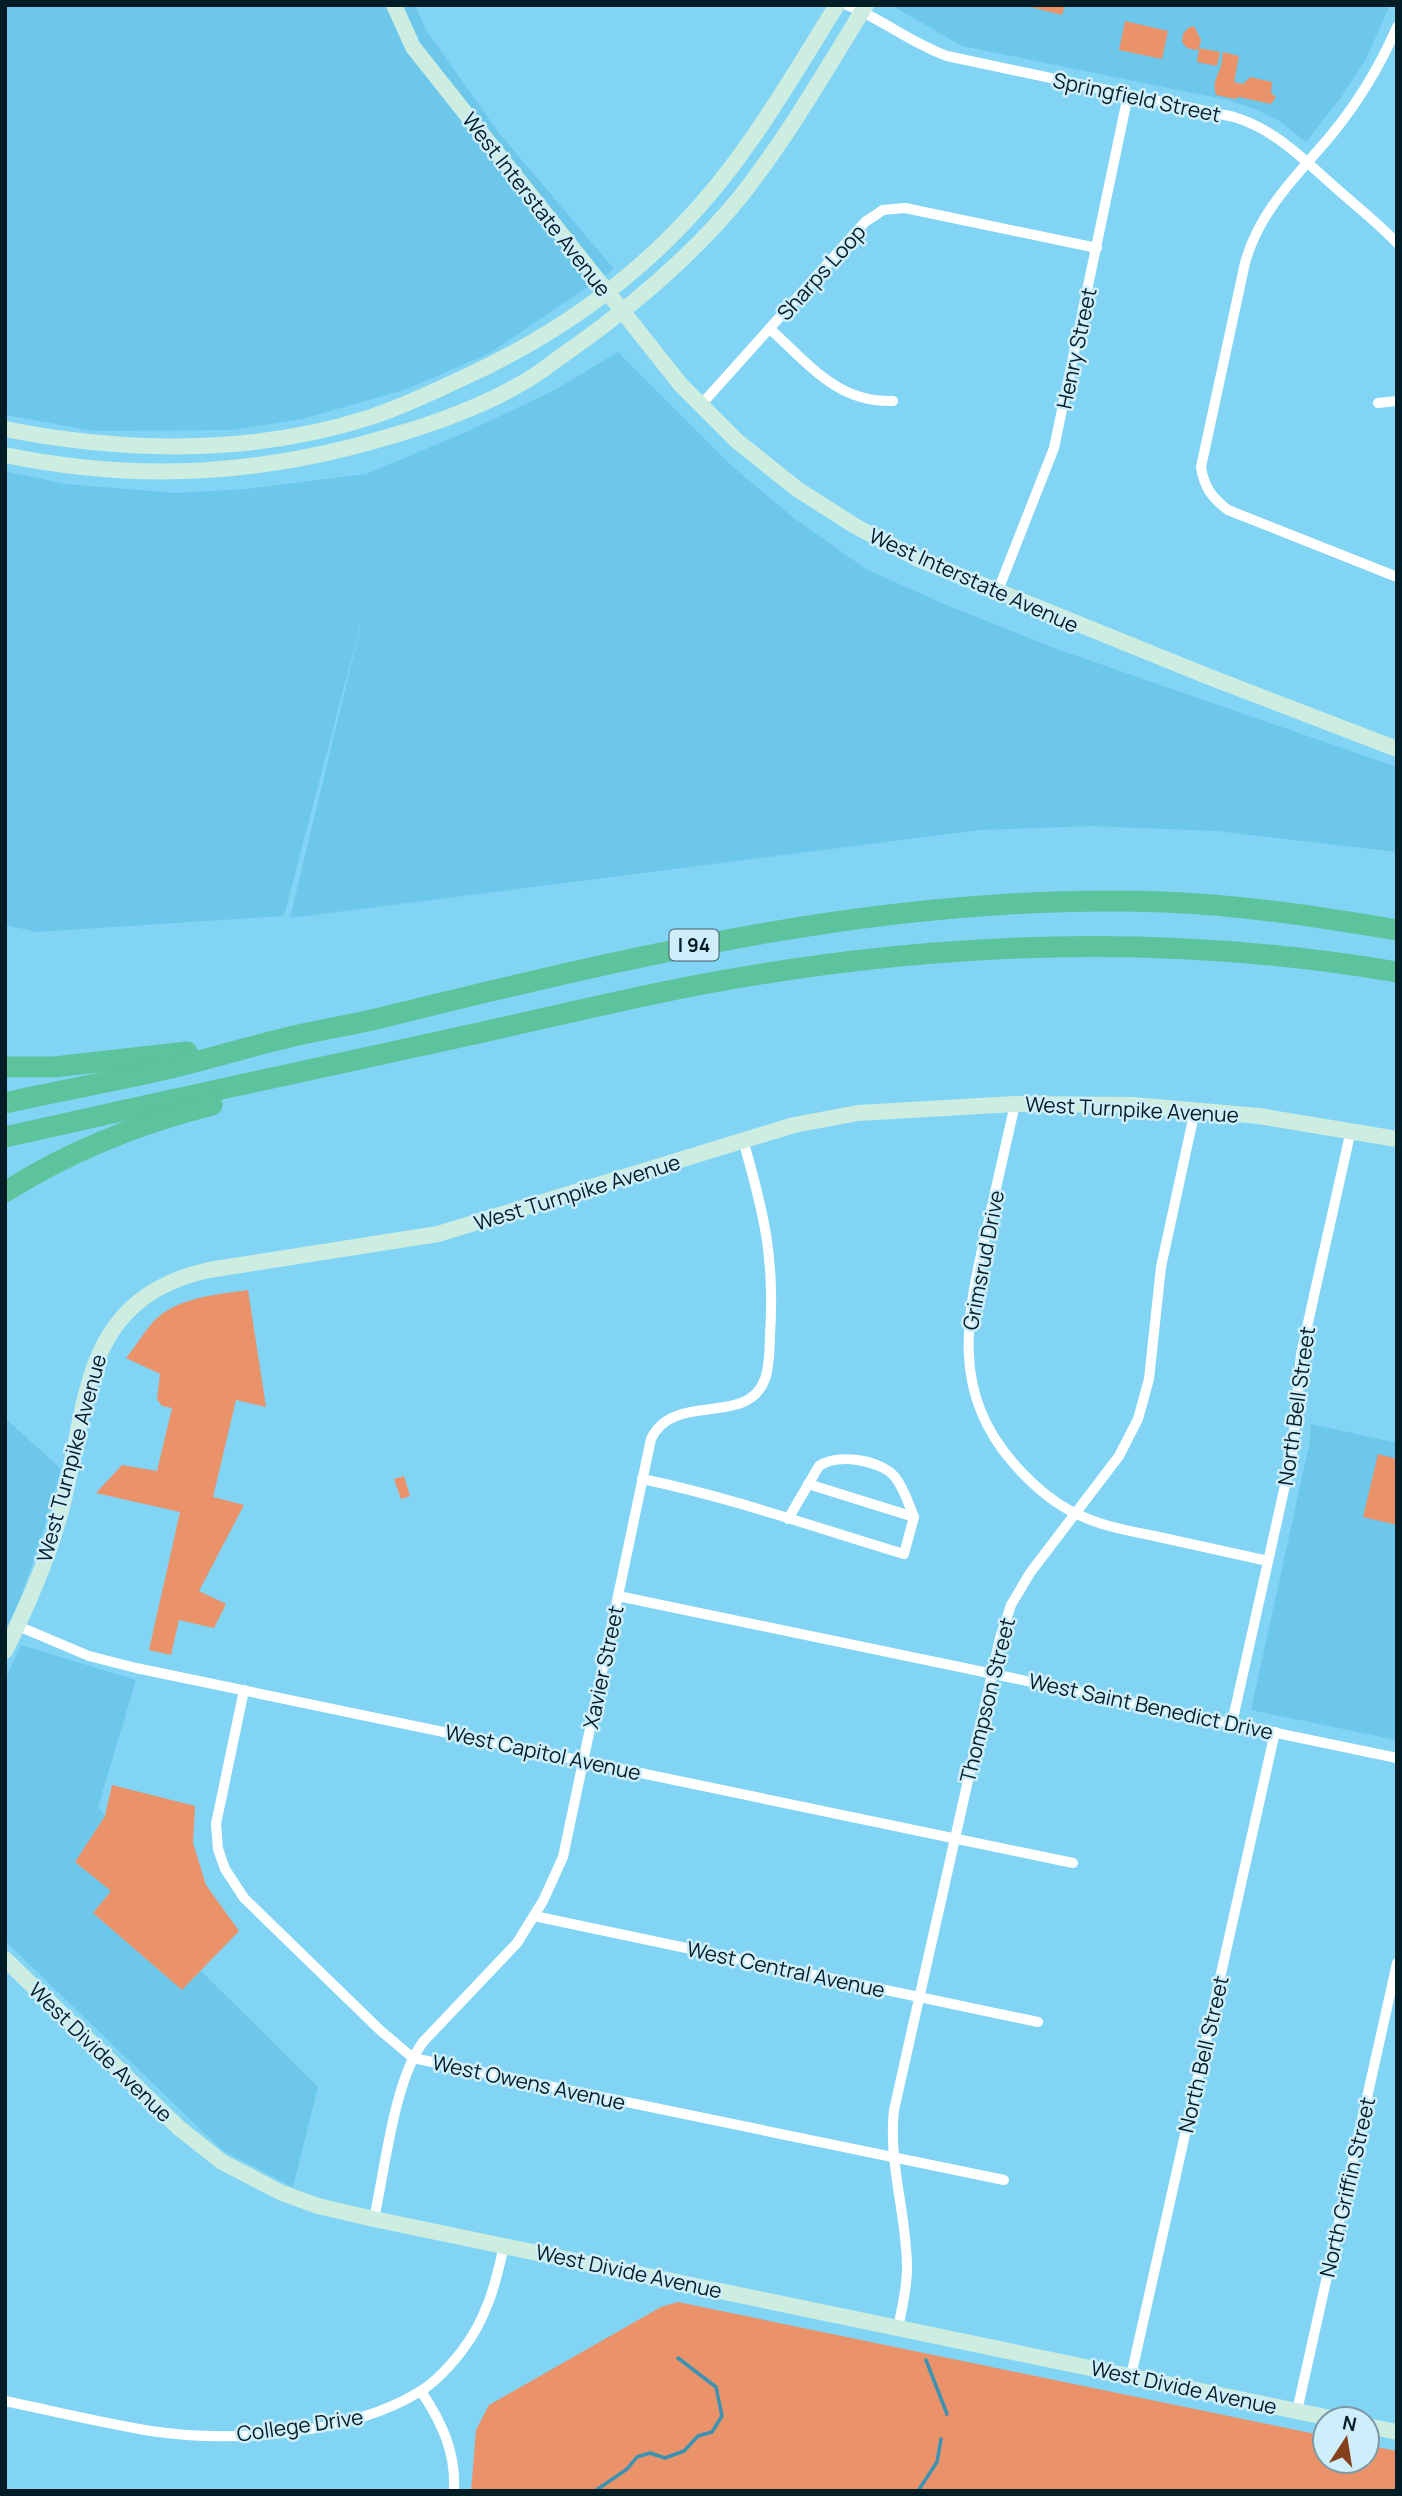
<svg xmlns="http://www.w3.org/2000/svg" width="1402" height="2496" font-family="Manrope,sans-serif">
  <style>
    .built { fill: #6cc7eb }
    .green { fill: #ea9269 }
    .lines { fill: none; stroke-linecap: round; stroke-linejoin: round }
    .stream { stroke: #3b93b4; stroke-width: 3.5 }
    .street { stroke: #fff; stroke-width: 10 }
    .secondary { stroke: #ceede1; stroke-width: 16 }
    .highway { stroke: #5dc39c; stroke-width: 21 }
    .labels { text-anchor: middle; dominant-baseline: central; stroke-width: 5; stroke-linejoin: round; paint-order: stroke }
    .shield { fill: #cfeefb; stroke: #405c67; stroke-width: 2 }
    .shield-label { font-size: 19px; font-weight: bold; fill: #031d27 }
    .street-label { font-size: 21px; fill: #031d27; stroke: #cfeefb }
  </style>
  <rect width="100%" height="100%" fill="#82d4f5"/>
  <!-- built -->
  <g class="built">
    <path d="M5,5H415L426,30L499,133L614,269L490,353L407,389L302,419L233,430L94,431L5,415Z"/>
    <path d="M891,5H1390L1365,61L1342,96L1306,142L1278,120L1252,108L1228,100L962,46Z"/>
    <path d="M618,352L732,466L795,519L866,569L944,604L1054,648L1397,767V852L1216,831L1092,826L980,830L290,918L366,603L284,916L37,932L5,925V471L65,484L175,493L247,489L366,474L464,433L555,390Z"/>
    <path d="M5,1418L61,1469L41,1539L21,1596L5,1631Z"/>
    <path d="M1311,1424L1397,1443V1740L1251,1710L1309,1445Z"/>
    <path d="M21,1645L136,1680L98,1807L105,1816L75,1862L111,1891L93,1913L182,1990L201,1971L318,2087L293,2187L222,2150L5,1941V1680Z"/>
  </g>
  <!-- green -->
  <g class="green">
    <path d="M1022,5H1065L1062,15Z"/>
    <path d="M1125,21L1168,31L1162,59L1119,50Z"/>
    <path d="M1194,26L1201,40L1199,48L1220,52L1217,66L1197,62L1199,49L1195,50L1187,48L1182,42L1183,34L1188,28Z"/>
    <path d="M1223,52L1239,56L1234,82L1243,84L1250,77L1272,82L1271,93L1276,97L1271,104L1239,97L1235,99L1216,95C1213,84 1215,81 1219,71C1222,66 1222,58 1223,52Z"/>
    <path d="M248,1290L266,1407L236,1400L213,1497L244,1505L199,1591L226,1604L214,1628L179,1620L171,1655L149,1650L180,1512L96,1493L122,1465L157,1471L172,1408L162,1406L157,1399L160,1374L126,1358C135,1347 143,1334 152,1323C176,1297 215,1295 248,1290Z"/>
    <path d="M1378,1454L1397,1459V1525L1363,1517Z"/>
    <path d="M404,1476L410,1496L401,1499L394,1479Z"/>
    <path d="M112,1785L195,1806L193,1843L206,1885L239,1931L182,1990L93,1913L111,1891L75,1862L105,1816Z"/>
    <path d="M678,2302L1325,2436V2461H1367V2445L1397,2451V2491H471L476,2430L489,2405L661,2307Z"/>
  </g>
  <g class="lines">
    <!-- stream -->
    <g class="stream">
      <path d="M926,2360L947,2414"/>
      <path d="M595,2491L627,2469L637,2457L650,2453L665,2458L684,2451L698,2436L712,2432L722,2416L716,2387L678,2358"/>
      <path d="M918,2491L937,2462L941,2439"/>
      <path d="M1395,2491L1397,2489"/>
    </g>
    <!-- street -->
    <g class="street">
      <path d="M847,5C882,19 911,43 947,56L1234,117C1275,129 1305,161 1336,188C1356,206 1378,223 1397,243"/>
      <path d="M1397,27C1380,66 1359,101 1332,134C1298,175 1260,209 1245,263L1201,467C1204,487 1212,498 1228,510L1397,577"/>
      <path d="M770,329C808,363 837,403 893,401"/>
      <path d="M1378,403L1397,401"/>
      <path d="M700,406L865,222L883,210L905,208L1097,248"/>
      <path d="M997,593L1054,448L1128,95"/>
      <path d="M1015,1104C1006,1145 996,1187 987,1228C967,1316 949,1391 1015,1465C1032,1484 1053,1503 1077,1514C1103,1527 1131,1531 1159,1537C1195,1545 1232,1553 1268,1561"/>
      <path d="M642,1479C730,1497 817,1528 904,1554L914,1517C909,1505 904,1488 895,1477C881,1460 838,1453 819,1466L788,1519"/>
      <path d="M808,1484L914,1517"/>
      <path d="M618,1596L1397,1758"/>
      <path d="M18,1626L89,1656L136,1668L1073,1863"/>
      <path d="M244,1690L216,1824L218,1849L225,1869L244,1898L381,2031L413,2058L1004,2180"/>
      <path d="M1232,1723L1292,1454L1301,1354L1351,1130"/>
      <path d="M534,1916L1038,2022"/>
      <path d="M374,2219C385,2169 394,2081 423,2042L517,1943L543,1901L563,1857L651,1439C667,1404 711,1414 741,1403C771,1392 769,1361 770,1335C775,1258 764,1213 743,1140"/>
      <path d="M898,2328C902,2308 907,2289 907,2268C907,2215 888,2164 894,2110L1000,1638L1011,1605L1030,1573L1119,1456L1138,1419L1149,1379L1161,1267L1195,1110"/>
      <path d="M1131,2376L1275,1732"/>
      <path d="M421,2391C442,2423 456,2452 454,2491"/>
      <path d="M5,2401C53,2411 102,2423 151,2431C231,2443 349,2435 419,2392C434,2383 450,2366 461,2352C486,2320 496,2284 504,2245"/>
      <path d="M1297,2411L1397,1963"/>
    </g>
    <!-- secondary -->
    <g class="secondary">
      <path d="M394,5L413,47L681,385L737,441L797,489L855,526L918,559L1207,676L1397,749"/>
      <path d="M5,429C125,453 253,455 371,417C402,407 433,392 463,378C544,341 620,290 682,225C745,160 789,82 837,5"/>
      <path d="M5,455C140,483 266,475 398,434C442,421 489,403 529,379C544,370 558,358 573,348C635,304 693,255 741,196C788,136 826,70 866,5"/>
      <path d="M5,1651C26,1609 46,1563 59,1518C90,1411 74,1300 209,1270L438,1234L794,1125L858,1113L1015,1104L1133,1105L1259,1116L1397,1139"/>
      <path d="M5,1959L179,2128L222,2162L282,2193L318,2206L374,2219L1335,2419"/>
      <path d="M1367,2426L1397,2432"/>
    </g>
    <!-- highway -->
    <g class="highway">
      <path d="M5,1067H54L187,1052"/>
      <path d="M5,1103C63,1090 121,1080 179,1066C220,1056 261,1043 303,1034C326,1029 349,1025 372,1020C632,956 894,892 1164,902C1242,905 1320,917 1397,930"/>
      <path d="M5,1137C155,1103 305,1071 456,1038C557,1016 659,990 761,974C971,940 1187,936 1397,972"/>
      <path d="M5,1192C68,1152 140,1123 212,1105"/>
    </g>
  </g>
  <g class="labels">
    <!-- shield labels -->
    <rect class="shield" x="669.5" y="929.5" width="49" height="31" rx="5"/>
    <g class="shield-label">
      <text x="694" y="945">I 94</text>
    </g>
    <!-- street labels -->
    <g class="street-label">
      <text transform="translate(1137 97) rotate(12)">Springfield Street</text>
      <text transform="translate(537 204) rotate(52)">West Interstate Avenue</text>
      <text transform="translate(821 272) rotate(-48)">Sharps Loop</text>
      <text transform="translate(1076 348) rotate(-78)">Henry Street</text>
      <text transform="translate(974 580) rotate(24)">West Interstate Avenue</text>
      <text transform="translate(1132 1109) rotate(3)">West Turnpike Avenue</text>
      <text transform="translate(577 1192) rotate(-17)">West Turnpike Avenue</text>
      <text transform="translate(983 1260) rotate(-79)">Grimsrud Drive</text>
      <text transform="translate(1296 1406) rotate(-82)">North Bell Street</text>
      <text transform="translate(71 1458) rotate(-75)">West Turnpike Avenue</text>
      <text transform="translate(603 1667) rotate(-78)">Xavier Street</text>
      <text transform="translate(987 1700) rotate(-76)">Thompson Street</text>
      <text transform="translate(1151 1706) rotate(12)">West Saint Benedict Drive</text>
      <text transform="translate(543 1752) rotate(12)">West Capitol Avenue</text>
      <text transform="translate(786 1969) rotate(12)">West Central Avenue</text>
      <text transform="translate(101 2052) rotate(44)">West Divide Avenue</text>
      <text transform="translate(1203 2054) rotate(-77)">North Bell Street</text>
      <text transform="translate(529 2082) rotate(12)">West Owens Avenue</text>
      <text transform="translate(1347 2187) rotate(-77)">North Griffin Street</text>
      <text transform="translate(629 2271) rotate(12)">West Divide Avenue</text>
      <text transform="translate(1184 2387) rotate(12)">West Divide Avenue</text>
      <text transform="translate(300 2425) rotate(-8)">College Drive</text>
    </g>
  </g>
  <!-- border -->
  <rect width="1402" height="2496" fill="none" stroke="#031d27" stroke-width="14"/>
  <!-- north arrow -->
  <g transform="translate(1346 2440) rotate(12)"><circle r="33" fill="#cfeefb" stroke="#7d9aa6" stroke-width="2"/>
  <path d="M0-5L12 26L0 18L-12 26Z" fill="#853f1a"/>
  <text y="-10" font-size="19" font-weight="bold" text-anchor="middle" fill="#031d27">N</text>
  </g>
</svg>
